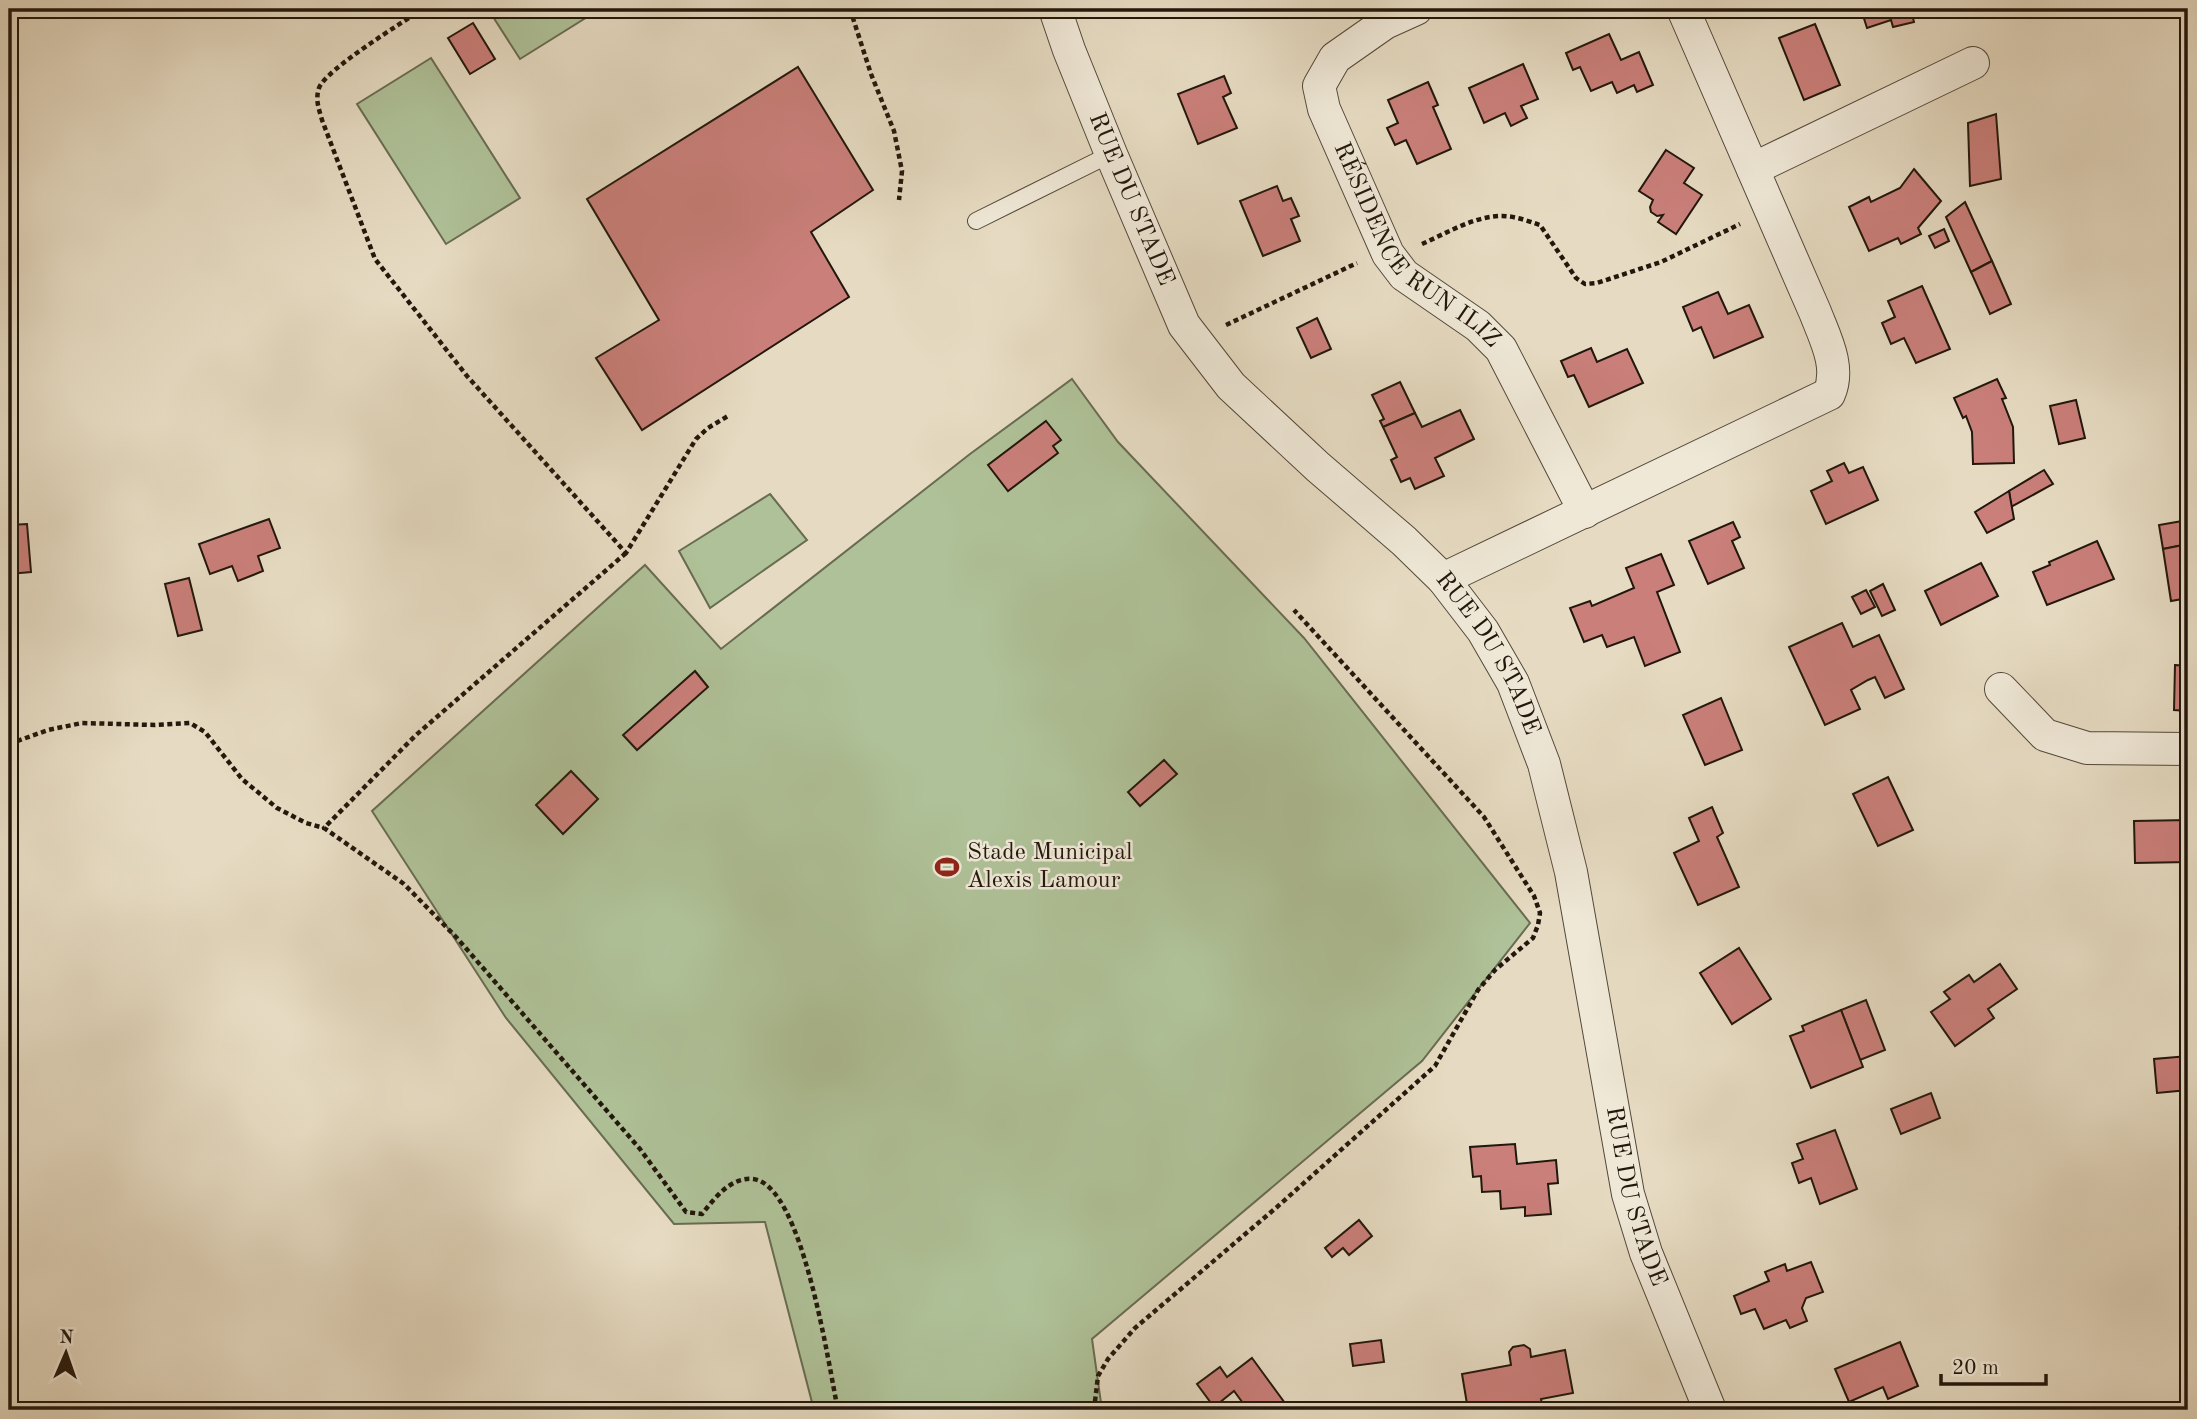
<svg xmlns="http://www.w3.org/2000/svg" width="2197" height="1419" font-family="'Old Standard TT',serif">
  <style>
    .green { fill: #afc198; stroke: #686c52; stroke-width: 2 }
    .building { fill: #ca7f7a; stroke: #22170c; stroke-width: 2 }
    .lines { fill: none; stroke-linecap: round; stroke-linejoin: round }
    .lane-casing { stroke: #53483a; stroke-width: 18 }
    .street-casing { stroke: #53483a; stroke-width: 34 }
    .path { stroke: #22170c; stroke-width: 4.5; stroke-dasharray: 5 3.5; stroke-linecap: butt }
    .lane { stroke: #efe8d7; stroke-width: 16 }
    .street { stroke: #efe8d7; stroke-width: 32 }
    .labels { text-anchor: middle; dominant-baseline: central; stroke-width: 5; stroke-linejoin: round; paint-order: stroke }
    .street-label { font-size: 24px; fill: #22170c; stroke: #efe8d7 }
    .poi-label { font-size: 24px; fill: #22170c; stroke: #efe8d7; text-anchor: start }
  </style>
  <rect width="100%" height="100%" fill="#e6dbc2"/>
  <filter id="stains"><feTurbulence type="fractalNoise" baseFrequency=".00286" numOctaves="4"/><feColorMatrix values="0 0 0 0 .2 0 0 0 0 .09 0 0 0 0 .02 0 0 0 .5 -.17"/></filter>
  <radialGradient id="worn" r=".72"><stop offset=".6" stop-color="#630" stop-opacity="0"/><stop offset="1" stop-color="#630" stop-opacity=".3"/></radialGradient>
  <!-- green -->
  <g class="green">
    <path d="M488,9H600L520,59Z"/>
    <path d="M431,58L520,198L446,244L357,104Z"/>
    <path d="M1072,379L1118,442L1304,638L1530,923L1422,1061L1092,1339L1102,1410H814L765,1222L674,1224L506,1018L372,811L645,565L721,649L970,454Z"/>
    <path d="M770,494L807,540L710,608L679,551Z"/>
  </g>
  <!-- building -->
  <g class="building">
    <path d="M1861,9H1930L1912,14L1914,22L1893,27L1891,20L1867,28Z"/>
    <path d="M473,23L495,59L470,74L448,38Z"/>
    <path d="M1815,24L1840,85L1804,100L1779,38Z"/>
    <path d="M1609,34L1621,60L1639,52L1653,85L1637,92L1634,85L1617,93L1612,82L1591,91L1580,67L1573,70L1566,53Z"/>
    <path d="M1523,64L1538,99L1521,106L1527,118L1511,126L1505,113L1484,123L1469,88Z"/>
    <path d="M798,67L873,190L811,232L849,297L642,430L596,358L659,320L587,199Z"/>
    <path d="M1224,76L1231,93L1223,97L1237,128L1198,144L1178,94Z"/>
    <path d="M1428,82L1438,105L1433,107L1451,149L1417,164L1406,140L1395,145L1387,128L1398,123L1388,100Z"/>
    <path d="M1996,114L2001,179L1970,186L1968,123Z"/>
    <path d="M1666,150L1694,168L1684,183L1702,195L1676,234L1658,222L1663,215L1657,216L1651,212L1650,207L1653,200L1639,191Z"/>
    <path d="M1914,169L1941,201L1918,228L1921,234L1901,244L1898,238L1869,251L1849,207L1869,197L1871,202L1900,188Z"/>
    <path d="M1277,186L1283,201L1291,198L1299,216L1291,219L1300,241L1263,256L1240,201Z"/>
    <path d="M1965,202L1992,261L1971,272L1946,217Z"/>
    <path d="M1944,229L1949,241L1935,248L1929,236Z"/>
    <path d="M1992,261L2011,304L1990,314L1971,272Z"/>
    <path d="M1922,286L1950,349L1916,363L1904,338L1891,344L1882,323L1895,317L1888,301Z"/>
    <path d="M1718,292L1728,314L1749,305L1763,337L1714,358L1701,327L1693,331L1683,307Z"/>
    <path d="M1317,318L1331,349L1311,358L1297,328Z"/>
    <path d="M1591,348L1597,362L1627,349L1643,383L1589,407L1574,375L1568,377L1561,361Z"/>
    <path d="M1997,379L2006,398L2002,399L2013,427L2014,463L1973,464L1972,432L1966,416L1963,418L1954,398Z"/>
    <path d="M1400,382L1415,413L1383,427L1380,421L1384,419L1372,395Z"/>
    <path d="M2076,400L2085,438L2059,444L2050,406Z"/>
    <path d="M1460,410L1474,439L1435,458L1444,476L1415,489L1410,478L1401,482L1391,460L1397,457L1383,427L1415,413L1422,427Z"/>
    <path d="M1046,421L1061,440L1053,446L1058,453L1008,491L988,465Z"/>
    <path d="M1844,463L1849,473L1863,467L1878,500L1826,524L1811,491L1832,481L1827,471Z"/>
    <path d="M2044,470L2053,484L2011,507L2009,491Z"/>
    <path d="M2009,491L2014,519L1987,533L1975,512Z"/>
    <path d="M269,519L280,548L258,556L263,571L238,581L232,566L210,574L199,544Z"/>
    <path d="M2188,520V544L2163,549L2159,525Z"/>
    <path d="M1733,522L1740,537L1732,541L1744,568L1708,584L1689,541Z"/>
    <path d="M27,524L31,572L9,574V525Z"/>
    <path d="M2097,541L2114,579L2047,605L2033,572L2050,565L2049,562Z"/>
    <path d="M2188,544V603V598L2171,601L2163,549Z"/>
    <path d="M1661,554L1674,585L1657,592L1680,652L1645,666L1634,637L1607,647L1602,635L1584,642L1570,608L1590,601L1592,606L1634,588L1626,568Z"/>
    <path d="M1981,563L1998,596L1941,625L1925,591Z"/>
    <path d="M189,578L202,630L178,636L165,584Z"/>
    <path d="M1883,584L1895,610L1882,616L1870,591Z"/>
    <path d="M1866,590L1875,607L1861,614L1852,597Z"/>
    <path d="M1842,623L1853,647L1879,635L1904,689L1885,698L1875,677L1868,680L1851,690L1860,709L1825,725L1789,647Z"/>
    <path d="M2175,665L2188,666V711L2174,710Z"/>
    <path d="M695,671L708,687L637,750L623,735Z"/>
    <path d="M1721,698L1742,750L1705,765L1683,715Z"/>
    <path d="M1164,760L1177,774L1140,806L1128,792Z"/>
    <path d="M571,771L598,799L563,834L536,805Z"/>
    <path d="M1888,777L1913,830L1878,846L1853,794Z"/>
    <path d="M1712,807L1723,833L1717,837L1739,887L1698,905L1674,853L1699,841L1689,818Z"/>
    <path d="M2188,820V862L2135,863L2134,821Z"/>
    <path d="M1739,948L1771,999L1732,1024L1700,973Z"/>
    <path d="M2000,964L2017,989L1988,1009L1994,1018L1955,1046L1931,1012L1950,999L1944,992L1969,975L1974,982Z"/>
    <path d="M1866,1000L1885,1050L1860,1060L1841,1010Z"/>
    <path d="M1841,1010L1863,1067L1811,1088L1790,1036L1804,1031L1802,1026Z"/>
    <path d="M2188,1056V1090L2157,1093L2154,1059Z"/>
    <path d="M1931,1093L1940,1118L1901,1134L1891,1109Z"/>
    <path d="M1835,1130L1857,1189L1820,1204L1811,1178L1799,1183L1792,1163L1803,1159L1797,1144Z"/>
    <path d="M1515,1144L1517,1164L1556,1160L1558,1183L1548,1184L1551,1214L1525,1216V1207L1501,1209L1500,1191L1482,1192L1481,1176L1473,1177L1470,1147Z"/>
    <path d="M1359,1220L1372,1236L1349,1255L1343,1248L1332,1257L1325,1248Z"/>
    <path d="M2188,1226V1249L2180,1229Z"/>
    <path d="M1811,1262L1823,1292L1806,1298L1802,1308L1807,1321L1790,1328L1786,1320L1764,1329L1755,1309L1741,1314L1734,1296L1769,1281L1765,1272L1785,1264L1787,1271Z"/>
    <path d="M1381,1340L1384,1362L1353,1366L1350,1344Z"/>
    <path d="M1900,1342L1918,1386L1888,1399L1883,1387L1849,1402L1835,1369Z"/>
    <path d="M1524,1345L1530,1349L1531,1357L1565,1350L1573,1393L1541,1399L1543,1409L1534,1410H1502L1501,1407L1468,1410L1462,1374L1511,1365L1509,1352L1513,1347Z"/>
    <path d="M1252,1358L1290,1410H1248L1234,1391L1214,1407L1197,1384L1220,1367L1227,1377Z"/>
  </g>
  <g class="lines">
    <!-- lane casing -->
    <g class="lane-casing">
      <path id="lane" d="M976,221L1111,154"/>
    </g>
    <!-- street casing -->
    <g class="street-casing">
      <g id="street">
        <path id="s1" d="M1055,9L1069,50L1111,154L1184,325L1231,386L1318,467L1404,541L1443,579L1483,631L1513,683L1544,764L1571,872L1628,1194L1646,1253L1710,1410"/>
        <path id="s2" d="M1416,9L1385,23L1335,58L1319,86L1324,109L1388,254L1404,275L1478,326L1501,349L1585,512"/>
        <path d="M1753,169L1973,63"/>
        <path d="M1443,579L1829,394C1841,367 1825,338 1815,312L1683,9"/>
        <path d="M2001,689L2045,735L2087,748L2188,749"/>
      </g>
    </g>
    <!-- path -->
    <g class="path">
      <path d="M423,9C403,22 325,70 319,88C315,100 319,109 322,120L375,259L467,376L626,553L696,439L708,428L728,416"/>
      <path d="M850,9L871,74L894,131L902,171L899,200"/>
      <path d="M1422,244C1447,233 1474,216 1502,216C1515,216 1528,221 1540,225L1576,278L1585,284L1597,283L1661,262L1740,224"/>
      <path d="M1226,325L1357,263"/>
      <path d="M626,553L416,735L324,828L404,884L457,938L640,1149L686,1212L702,1214C715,1198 730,1177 753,1179C803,1184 829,1369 838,1410"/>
      <path d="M9,744L48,730L82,723L155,725L190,723L205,732L242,779L277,808L306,823L324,828"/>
      <path d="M1094,1410L1098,1376L1108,1359L1135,1328L1277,1207L1435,1066L1478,990L1495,970L1533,938L1538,925L1540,913L1534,896L1484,817L1294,610"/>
    </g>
    <!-- lane -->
    <use href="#lane" class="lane"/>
    <!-- street -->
    <use href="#street" class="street"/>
  </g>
  <!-- icons -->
  <defs>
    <g id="stadium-bare" transform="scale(1.89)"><path d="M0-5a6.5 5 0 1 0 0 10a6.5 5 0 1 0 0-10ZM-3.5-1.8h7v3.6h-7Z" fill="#8f2418" stroke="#efe8d7" stroke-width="2.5" paint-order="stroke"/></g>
  </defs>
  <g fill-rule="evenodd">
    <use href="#stadium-bare" x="947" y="867"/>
  </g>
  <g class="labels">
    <!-- street labels -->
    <g class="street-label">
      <text stroke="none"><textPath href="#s1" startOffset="205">RUE DU STADE</textPath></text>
      <text stroke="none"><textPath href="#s2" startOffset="320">RÉSIDENCE RUN ILIZ</textPath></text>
      <text stroke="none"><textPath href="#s1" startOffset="793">RUE DU STADE</textPath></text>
      <text stroke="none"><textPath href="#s1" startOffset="1360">RUE DU STADE</textPath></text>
    </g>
    <!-- poi labels -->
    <g class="poi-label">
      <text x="967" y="853">Stade Municipal<tspan x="967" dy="28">Alexis Lamour</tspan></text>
    </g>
  </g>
  <!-- margin -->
  <rect width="2197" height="1419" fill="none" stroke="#e6dbc2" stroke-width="35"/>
  <rect x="10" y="10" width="2176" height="1398" fill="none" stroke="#22170c" stroke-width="3.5"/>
  <rect x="18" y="18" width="2162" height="1384" fill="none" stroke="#22170c" stroke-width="2"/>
  <!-- north arrow -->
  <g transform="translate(66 1353) rotate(2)" stroke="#efe8d7" stroke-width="5" paint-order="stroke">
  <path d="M0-5L12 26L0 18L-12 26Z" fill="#22170c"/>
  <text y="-10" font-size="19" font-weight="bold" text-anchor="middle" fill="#22170c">N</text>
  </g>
  <!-- scale -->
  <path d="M1941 1374v10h105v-10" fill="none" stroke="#22170c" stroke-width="3.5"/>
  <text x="1952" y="1374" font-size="21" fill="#22170c" stroke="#efe8d7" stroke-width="5" paint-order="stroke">20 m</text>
  <rect width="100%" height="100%" filter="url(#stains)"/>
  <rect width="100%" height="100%" fill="url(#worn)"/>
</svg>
